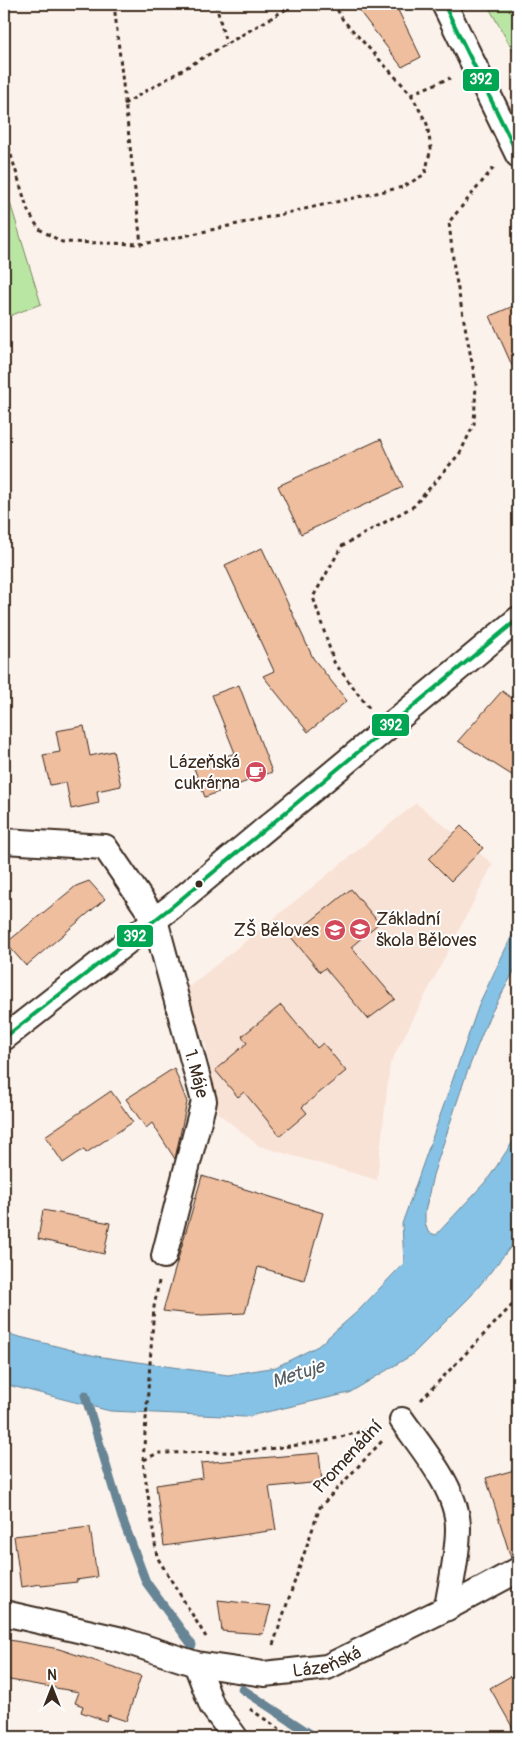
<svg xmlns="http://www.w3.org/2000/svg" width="522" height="1741" font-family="Pangolin,sans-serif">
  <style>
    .built { fill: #f8e2d5 }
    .green { fill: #bae6a3; stroke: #7a8860 }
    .water { fill: #86c2e5; stroke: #688595 }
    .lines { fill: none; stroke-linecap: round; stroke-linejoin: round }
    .stream { stroke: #688595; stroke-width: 9 }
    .building { fill: #eebe9f; stroke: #3b2a1e }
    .minor-casing { stroke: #3b2a1e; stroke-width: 28 }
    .path { stroke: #3b2a1e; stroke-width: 3; stroke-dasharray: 4 4; stroke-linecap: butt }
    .minor { stroke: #fff; stroke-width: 24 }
    .bus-1-casing { stroke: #fff; stroke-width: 8 }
    .bus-1 { stroke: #00a651; stroke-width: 4 }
    .bus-dot { fill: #3b2a1e; stroke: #fff; stroke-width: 2 }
    .labels { text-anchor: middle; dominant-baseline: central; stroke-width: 4; stroke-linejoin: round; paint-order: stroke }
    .poi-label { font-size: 18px; fill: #3b2a1e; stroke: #fff; text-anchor: end }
    .street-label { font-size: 18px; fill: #3b2a1e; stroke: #fff }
    .water-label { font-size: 19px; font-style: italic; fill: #555f64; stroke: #fff }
    .line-badge { stroke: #fff; stroke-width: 2 }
    .badge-label { font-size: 14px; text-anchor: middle; font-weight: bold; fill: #fff }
  </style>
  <rect width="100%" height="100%" fill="#fcf2ec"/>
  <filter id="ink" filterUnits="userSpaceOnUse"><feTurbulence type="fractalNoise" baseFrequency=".02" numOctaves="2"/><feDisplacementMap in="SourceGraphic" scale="10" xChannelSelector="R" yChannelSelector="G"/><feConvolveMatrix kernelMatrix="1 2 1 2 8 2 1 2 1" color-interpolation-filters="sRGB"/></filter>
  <g filter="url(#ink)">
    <!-- built -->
    <path class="built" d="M416,803L493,864L390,1064L377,1180L259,1146L219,1114L205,1042L180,994Z"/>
    <!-- green -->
    <g class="green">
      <path d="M487,4H518V60Z"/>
      <path d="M4,183L41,304L4,318Z"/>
    </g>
    <!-- water -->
    <path class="water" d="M518,923V964L489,1017L466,1075L433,1175L425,1212V1223L428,1232L436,1235L488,1179L518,1134V1238L471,1296L412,1355L349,1393L245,1417L110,1411L4,1384V1333L96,1356L228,1375L276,1367L318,1346L358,1311L404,1263L402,1224L480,1002Z"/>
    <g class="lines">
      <!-- stream -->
      <g class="stream">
        <path d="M85,1395L122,1518L146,1582L192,1645"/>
        <path d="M242,1689L315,1737"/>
      </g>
    </g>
    <!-- building -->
    <g class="building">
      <path d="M354,4H395L421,57L402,67Z"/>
      <path d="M518,304V379L490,316Z"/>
      <path d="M381,439L403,487L301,534L278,486Z"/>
      <path d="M262,548L313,658L347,701L308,732L263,676L274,671L225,565Z"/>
      <path d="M239,685L272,772L205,797L194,768L235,753L212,695Z"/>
      <path d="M502,691L518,703V779L458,741Z"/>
      <path d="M84,726L90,756L113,751L121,786L97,791L99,803L71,809L66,782L50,785L43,755L60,752L56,731Z"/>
      <path d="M461,826L483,848L451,881L429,859Z"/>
      <path d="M89,881L105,899L26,966L6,943L76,886Z"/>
      <path d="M351,889L379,923L351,947L395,999L368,1019L325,968L320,972L291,937Z"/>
      <path d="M281,1005L317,1048L323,1043L346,1071L302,1107L307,1113L280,1136L244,1092L238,1097L215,1070L247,1043L242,1036Z"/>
      <path d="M174,1068L187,1102L175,1159L152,1123L146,1128L126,1099Z"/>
      <path d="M111,1091L133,1122L86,1153L84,1149L63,1163L45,1136Z"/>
      <path d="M202,1176L323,1213L304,1280L258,1267L245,1313L202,1315L163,1311Z"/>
      <path d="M43,1210L110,1223L104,1254L38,1239Z"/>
      <path d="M319,1453L322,1482L269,1487L276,1530L164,1546L156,1485L203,1478L201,1463Z"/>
      <path d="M518,1469V1556L511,1558L486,1478Z"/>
      <path d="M90,1527L97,1577L76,1580L77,1582L41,1586V1584L21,1587L14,1536Z"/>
      <path d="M218,1600L271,1606L263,1634L222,1631Z"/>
      <path d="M4,1639L59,1649L141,1676L126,1721L108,1715L106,1721L81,1712L83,1706L75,1703L79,1692L4,1679Z"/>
      <path d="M518,1672V1737L490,1688Z"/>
    </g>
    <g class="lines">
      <!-- minor casing -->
      <g class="minor-casing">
        <g id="minor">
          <path d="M444,4L518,155"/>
          <path id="s1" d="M4,841L105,847L155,920L204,1101L164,1256"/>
          <path d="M4,1038L174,905L518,619"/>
          <path d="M402,1420C422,1449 458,1490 458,1528C458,1554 451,1582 447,1608"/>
          <path id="s2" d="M4,1613L122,1640L196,1664L264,1674L327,1667L447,1608L518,1570"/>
          <path d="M196,1664L212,1706L235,1737"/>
        </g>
      </g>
      <!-- path -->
      <g class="path">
        <path d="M114,4L141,244"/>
        <path d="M216,4L226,44"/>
        <path d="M411,94L450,78"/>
        <path d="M124,104L295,4"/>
        <path d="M4,132L28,211L39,229L62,242L141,244L166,240L403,187L425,174L431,148L427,124L411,94L343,20L334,4"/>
        <path d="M369,708L334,662L313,597L342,546L414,506L460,453L474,424L476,384L454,268L449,222L495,166"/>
        <path d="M159,1281L154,1307L143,1461L157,1557L206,1637"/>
        <path d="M421,1400L518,1299"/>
        <path d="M144,1460L158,1453L247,1452L326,1441L378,1427"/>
        <path d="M273,1645L320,1507L384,1439"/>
        <path d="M250,1709L291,1737"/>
      </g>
      <!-- minor -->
      <use href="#minor" class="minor"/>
      <!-- bus-1 casing -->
      <g class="bus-1-casing">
        <g id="bus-1">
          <path d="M444,4L518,155"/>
          <path d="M4,1038L174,905L518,619"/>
        </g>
      </g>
      <!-- bus-1 -->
      <use href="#bus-1" class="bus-1"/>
    </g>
  </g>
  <!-- icons -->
  <defs>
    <g id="cafe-disc" transform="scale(1.125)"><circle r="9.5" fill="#d1495b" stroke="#fff"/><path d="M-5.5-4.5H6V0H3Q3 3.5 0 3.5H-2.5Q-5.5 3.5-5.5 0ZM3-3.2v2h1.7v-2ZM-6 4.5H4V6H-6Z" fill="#fff"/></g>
    <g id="school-disc" transform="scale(1.125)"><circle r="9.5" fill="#d1495b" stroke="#fff"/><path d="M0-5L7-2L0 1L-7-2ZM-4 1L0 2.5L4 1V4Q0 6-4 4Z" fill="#fff"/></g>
  </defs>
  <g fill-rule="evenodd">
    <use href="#cafe-disc" x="256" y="772"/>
    <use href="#school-disc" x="360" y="929"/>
    <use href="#school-disc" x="335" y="930"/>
  </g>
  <!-- markers -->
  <circle class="bus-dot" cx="199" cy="884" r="4.5"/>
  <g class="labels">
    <!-- poi labels -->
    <g class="poi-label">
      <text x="240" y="762">Lázeňská<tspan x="240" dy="21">cukrárna</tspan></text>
      <text x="376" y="919" text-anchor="start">Základní<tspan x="376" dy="21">škola Běloves</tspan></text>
      <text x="319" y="930">ZŠ Běloves</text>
    </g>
    <!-- street labels -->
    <g class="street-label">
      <text stroke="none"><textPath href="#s1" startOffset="349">1. Máje</textPath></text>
      <text transform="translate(348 1457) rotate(-47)">Promenádní</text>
      <text stroke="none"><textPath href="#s2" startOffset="332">Lázeňská</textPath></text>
    </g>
    <!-- water labels -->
    <g class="water-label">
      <text transform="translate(298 1374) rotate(-18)">Metuje</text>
    </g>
  </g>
  <g class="line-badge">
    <rect x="462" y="68" width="38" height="24" rx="5" fill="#00a651"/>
    <rect x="371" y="713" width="39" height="24" rx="5" fill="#00a651"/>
    <rect x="116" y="924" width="38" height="24" rx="5" fill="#00a651"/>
  </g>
  <g class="badge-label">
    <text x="481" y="84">392</text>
    <text x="391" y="730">392</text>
    <text x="135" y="941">392</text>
  </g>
  <!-- margin -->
  <rect width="522" height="1741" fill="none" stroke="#fff" stroke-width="20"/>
  <rect x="10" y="10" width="502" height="1721" fill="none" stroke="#3b2a1e" stroke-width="2" filter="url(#ink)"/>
  <!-- north arrow -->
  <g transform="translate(52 1688)" stroke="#ffffff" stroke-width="4" paint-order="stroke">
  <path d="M0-4L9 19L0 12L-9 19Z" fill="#3b2a1e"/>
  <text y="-8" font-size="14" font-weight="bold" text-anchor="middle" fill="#3b2a1e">N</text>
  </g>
</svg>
